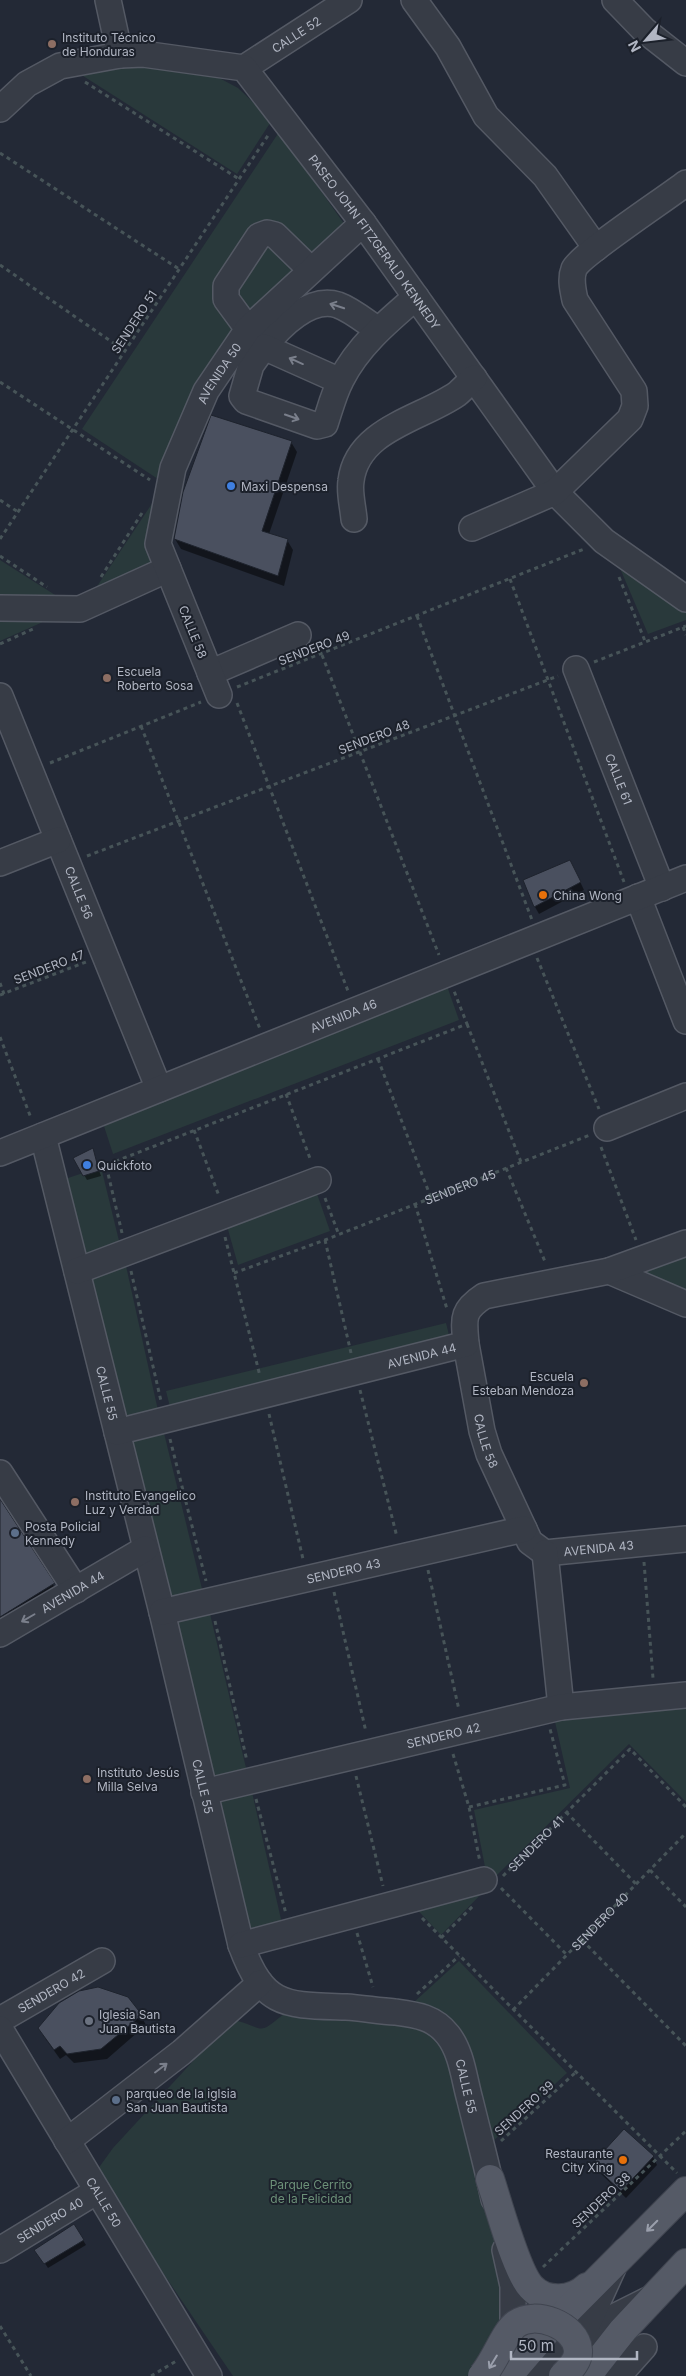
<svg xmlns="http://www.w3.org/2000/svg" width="686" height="2376" font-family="Inter,sans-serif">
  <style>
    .green { fill: #29393b }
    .shadow { fill: #0007 }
    .building { fill: #4a505f; stroke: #1e232d }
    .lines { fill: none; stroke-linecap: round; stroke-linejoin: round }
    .minor-casing { stroke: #545964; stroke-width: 28 }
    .major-casing { stroke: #404550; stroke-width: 30 }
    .path { stroke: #475458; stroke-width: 3; stroke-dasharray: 4 4; stroke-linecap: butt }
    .minor { stroke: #373c46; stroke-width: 25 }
    .major { stroke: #555a66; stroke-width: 28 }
    .major-bridge-casing { stroke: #404550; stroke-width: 30; stroke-linecap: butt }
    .major-bridge { stroke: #555a66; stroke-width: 28 }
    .oneway { stroke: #7a7f8b }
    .oneway2 { stroke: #9a9fac }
    .education-dot { fill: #8d6e63; stroke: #1c212b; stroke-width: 2 }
    .shop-dot { fill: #3f7fe0; stroke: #1c212b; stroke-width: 2 }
    .food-dot { fill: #e8710a; stroke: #1c212b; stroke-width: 2 }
    .service-dot { fill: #5c6f8a; stroke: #1c212b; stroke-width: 2 }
    .worship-dot { fill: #6b7280; stroke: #1c212b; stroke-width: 2 }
    .labels { text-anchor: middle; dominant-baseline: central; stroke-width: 4; stroke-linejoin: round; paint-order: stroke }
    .street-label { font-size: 12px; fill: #b1b6c3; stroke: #1c212b }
    .poi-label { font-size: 12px; fill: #b1b6c3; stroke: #1c212b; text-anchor: start }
    .park-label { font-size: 12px; fill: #6c9078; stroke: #1c212b }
  </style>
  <rect width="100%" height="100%" fill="#232936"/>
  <!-- green -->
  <g class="green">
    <path d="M103,58L208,72L238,88L272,120L237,174L69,67Z"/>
    <path d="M279,132L345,225L246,320L161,481L82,429Z"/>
    <path d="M161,490L163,567L86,603Z"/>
    <path d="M614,554L686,608V620L648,634Z"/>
    <path d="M0,560L74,607L0,605Z"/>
    <path d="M70,610L0,641V611Z"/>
    <path d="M447,986L459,1020L113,1154L103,1123Z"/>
    <path d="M101,1167L121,1249L80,1265L59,1181Z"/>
    <path d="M314,1185L330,1231L238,1265L225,1219Z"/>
    <path d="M686,1249V1297L627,1271Z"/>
    <path d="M124,1257L159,1415L120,1426L82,1275Z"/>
    <path d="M446,1323L451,1343L171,1411L166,1391Z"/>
    <path d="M163,1429L204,1597L168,1606L125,1440Z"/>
    <path d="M208,1605L246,1768L207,1778L171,1614Z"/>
    <path d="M686,1690V1802L629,1744L496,1876L485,1867L474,1810L570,1788L551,1704Z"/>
    <path d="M249,1779L283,1928L244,1937L209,1789Z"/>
    <path d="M492,1883L441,1935L410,1902Z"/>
    <path d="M459,1961L567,2073L491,2143C484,2107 477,2037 446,2015C438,2009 423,2007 413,2003Z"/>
    <path d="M285,2013L302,2018L410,2021L424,2026L447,2049L503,2269L502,2314L499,2331L493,2348L467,2376H233L95,2173L113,2148L218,2034L235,2020C266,2029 257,2036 285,2013Z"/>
  </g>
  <!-- shadow -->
  <g class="shadow">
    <path d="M291,442L297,452L269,534L287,540L293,550L284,586L181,549L175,539Z"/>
    <path d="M574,869L584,890L539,914L535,907Z"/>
    <path d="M92,1150L101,1176L87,1180L75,1159Z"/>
    <path d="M0,1502L59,1594L0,1625Z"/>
    <path d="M141,2016L146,2025L107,2059L74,2063L66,2055L60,2059L45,2038Z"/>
    <path d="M653,2157L657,2165L626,2198L598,2171L593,2164Z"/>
    <path d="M74,2226L86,2245L48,2268L36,2250Z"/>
  </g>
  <!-- building -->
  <g class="building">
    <path d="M211,415L292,441L262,531L288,539L278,576L174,539L183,492Z"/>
    <path d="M570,860L581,882L534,907L523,880Z"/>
    <path d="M93,1148L99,1171L83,1176L73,1158Z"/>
    <path d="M0,1499L55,1583L0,1617Z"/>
    <path d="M98,1987L128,1997L142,2015L101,2049L67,2054L60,2046L54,2050L38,2028L59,2003L79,1991Z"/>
    <path d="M624,2129L654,2156L621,2191L592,2164Z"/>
    <path d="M74,2224L84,2240L44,2264L34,2250Z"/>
  </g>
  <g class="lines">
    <!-- minor casing -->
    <g class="minor-casing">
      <g id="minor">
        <path d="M108,0L120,55"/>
        <path d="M414,0L448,47L486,116L545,176L596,248"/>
        <path d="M615,0L644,30L686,63"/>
        <path id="s4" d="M244,68L349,0"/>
        <path id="s5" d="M0,109L27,84L60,66L120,55L143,54L244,68L363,223L555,492L604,541L686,599"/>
        <path d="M248,329L226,299V286L259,236L267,233L275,235L311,270"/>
        <path d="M264,347C280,326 310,296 338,305C352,310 366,322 378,330"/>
        <path d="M340,381L264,347L251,365L242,396L246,401L317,426L325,424C330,409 334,393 341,380C358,346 388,321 416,297"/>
        <path d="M354,519C353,507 349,492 351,481C357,429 421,419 457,394C463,389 468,383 474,378"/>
        <path d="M472,528L555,492L630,419L635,406L634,391L575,300C573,290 570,279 574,269C580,255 667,198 686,183"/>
        <path d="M0,608L80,609L168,569"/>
        <path id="s6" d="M576,669L662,888"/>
        <path d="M210,673L298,635"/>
        <path id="s7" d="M219,695L158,544L173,468L206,391L248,329L363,223"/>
        <path id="s8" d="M0,696L159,1089"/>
        <path d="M0,863L58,840"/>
        <path d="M638,897L686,1021"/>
        <path d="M607,1128L686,1096"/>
        <path id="s9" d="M43,1136L162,1612L241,1945C264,2008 286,2005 346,2007C362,2008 379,2011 395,2012C417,2015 434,2017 448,2035C462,2053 464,2079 470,2100C478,2133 487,2166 494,2199"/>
        <path id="s10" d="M0,1153L686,878"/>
        <path d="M77,1271L318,1180"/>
        <path d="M609,1271L686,1304"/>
        <path id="s11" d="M466,1344L482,1431L489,1454L530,1542L545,1553L686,1539"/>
        <path id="s12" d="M117,1432L466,1344C464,1319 461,1311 484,1296L609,1271L686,1243"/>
        <path d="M0,1473L76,1590"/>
        <path d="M545,1553L561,1707"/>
        <path id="s13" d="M162,1612L524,1529"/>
        <path id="s14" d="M0,1634L145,1549"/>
        <path id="s15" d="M204,1792L561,1707L686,1695"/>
        <path d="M241,1945L484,1880"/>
        <path id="s16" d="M0,2020L102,1961"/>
        <path id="s17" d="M0,2029L209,2376"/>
        <path d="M67,2141L182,2052L260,1983"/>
        <path id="s18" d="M0,2250L97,2191"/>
        <path d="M505,2250L513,2286V2326"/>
        <path d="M582,2339L596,2326L648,2300"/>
        <path d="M533,2376L588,2323L613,2268"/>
        <path d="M618,2376L644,2347"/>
      </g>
    </g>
    <!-- major casing -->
    <g class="major-casing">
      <g id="major">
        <path d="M490,2179C498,2203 516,2271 531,2287C546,2303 572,2301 587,2287"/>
        <path d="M508,2376L546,2332L686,2191"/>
        <path d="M587,2376L623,2330L686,2263"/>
      </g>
    </g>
    <!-- path -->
    <g class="path">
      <path d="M85,82L239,179"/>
      <path d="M0,153L179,269"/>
      <path d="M0,265L125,351"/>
      <path d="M0,382L150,480"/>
      <path d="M0,500L18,512"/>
      <path d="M0,539L269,134"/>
      <path d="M0,556L47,587"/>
      <path d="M101,577L142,513"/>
      <path d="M619,577L645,641"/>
      <path d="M510,579L624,882"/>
      <path d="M417,616L532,920"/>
      <path d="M683,627L686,635"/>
      <path d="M0,644L33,629"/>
      <path d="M322,655L439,955"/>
      <path d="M594,662L686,626"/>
      <path d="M237,687L584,549"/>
      <path d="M237,703L348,991"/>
      <path d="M141,726L260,1029"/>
      <path d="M50,763L201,702"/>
      <path d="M87,856L558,676"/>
      <path d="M537,958L599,1109"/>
      <path d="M0,983L4,994"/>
      <path d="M0,995L86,962"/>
      <path d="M467,1024L521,1162"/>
      <path d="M0,1037L31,1118"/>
      <path d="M378,1059L431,1198"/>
      <path d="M286,1094L311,1161"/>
      <path d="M194,1130L219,1196"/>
      <path d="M601,1147L636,1240"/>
      <path d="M506,1168L546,1264"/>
      <path d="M325,1198L339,1235"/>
      <path d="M415,1204L447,1309"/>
      <path d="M122,1233L106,1165L467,1024L454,991"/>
      <path d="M225,1237L260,1376"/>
      <path d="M325,1240L351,1353"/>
      <path d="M131,1271L161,1401"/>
      <path id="s1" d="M234,1273L325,1240L590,1135"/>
      <path d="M360,1390L397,1537"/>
      <path d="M269,1414L303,1559"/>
      <path d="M170,1439L206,1581"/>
      <path d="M644,1562L653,1678"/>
      <path d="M428,1570L459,1710"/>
      <path d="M334,1592L366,1732"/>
      <path d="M215,1621L247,1761"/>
      <path d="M453,1754L469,1807L480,1862"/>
      <path d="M356,1776L383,1886"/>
      <path d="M256,1799L286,1914"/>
      <path d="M469,1807L565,1785L550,1729"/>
      <path d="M566,1812L636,1884"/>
      <path d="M650,1870L686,1907"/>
      <path id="s2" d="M503,1876L630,1749L686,1807"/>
      <path d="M501,1888L567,1955"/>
      <path d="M422,1918L677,2173"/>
      <path d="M357,1933L373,1987"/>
      <path d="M441,1938L474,1905"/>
      <path d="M582,1940L686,2046"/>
      <path d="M417,1994L459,1956"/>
      <path id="s3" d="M513,2010L686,1833"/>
      <path d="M501,2141L576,2072"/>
      <path d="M543,2267L686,2131"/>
      <path d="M0,2326L31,2376"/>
      <path d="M151,2376L178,2360"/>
    </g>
    <!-- minor -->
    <use href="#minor" class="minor"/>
    <!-- major -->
    <use href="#major" class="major"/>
    <!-- major-bridge casing -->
    <g class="major-bridge-casing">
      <path id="major-bridge" d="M482,2376C494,2363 505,2332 516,2324C535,2310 576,2325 578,2350C579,2361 570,2369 563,2376"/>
    </g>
    <!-- major-bridge -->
    <use href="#major-bridge" class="major-bridge"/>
  </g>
  <!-- one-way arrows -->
  <defs><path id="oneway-shaft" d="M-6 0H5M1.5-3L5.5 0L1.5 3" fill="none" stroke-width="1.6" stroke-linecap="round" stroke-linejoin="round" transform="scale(1.25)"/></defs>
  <g class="oneway">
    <use href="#oneway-shaft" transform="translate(337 306) rotate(-162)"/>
    <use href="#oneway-shaft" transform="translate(296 361) rotate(-156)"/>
    <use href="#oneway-shaft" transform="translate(292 417) rotate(19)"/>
    <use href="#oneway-shaft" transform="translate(28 1618) rotate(150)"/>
    <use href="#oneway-shaft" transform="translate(161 2068) rotate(-37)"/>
  </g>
  <g class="oneway2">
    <use href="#oneway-shaft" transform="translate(652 2226) rotate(135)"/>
    <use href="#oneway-shaft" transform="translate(493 2362) rotate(121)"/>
  </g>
  <!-- markers -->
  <g class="education-dot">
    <circle cx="52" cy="44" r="5"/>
    <circle cx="107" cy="678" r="5"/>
    <circle cx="584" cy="1383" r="5"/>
    <circle cx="75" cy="1502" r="5"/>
    <circle cx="87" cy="1779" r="5"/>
  </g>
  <g class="shop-dot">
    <circle cx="231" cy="486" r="5"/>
    <circle cx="87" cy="1165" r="5"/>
  </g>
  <g class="food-dot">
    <circle cx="543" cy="895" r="5"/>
    <circle cx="623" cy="2160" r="5"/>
  </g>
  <g class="service-dot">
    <circle cx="15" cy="1533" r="5"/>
    <circle cx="116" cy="2100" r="5"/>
  </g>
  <circle class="worship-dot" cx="89" cy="2021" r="5"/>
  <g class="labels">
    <!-- street labels -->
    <g class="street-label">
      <text stroke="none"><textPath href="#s4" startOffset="62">CALLE 52</textPath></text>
      <text stroke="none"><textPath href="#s5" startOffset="478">PASEO JOHN FITZGERALD KENNEDY</textPath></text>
      <text transform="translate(134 322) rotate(-57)">SENDERO 51</text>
      <text stroke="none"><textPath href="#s7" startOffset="346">AVENIDA 50</textPath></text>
      <text transform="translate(193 632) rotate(68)">CALLE 58</text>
      <text transform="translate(314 648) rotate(-21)">SENDERO 49</text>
      <text transform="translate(374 737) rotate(-21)">SENDERO 48</text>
      <text stroke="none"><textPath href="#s6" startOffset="118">CALLE 61</textPath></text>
      <text stroke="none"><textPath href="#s8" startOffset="212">CALLE 56</textPath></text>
      <text transform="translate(49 967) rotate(-21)">SENDERO 47</text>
      <text stroke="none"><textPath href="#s10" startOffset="370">AVENIDA 46</textPath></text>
      <text stroke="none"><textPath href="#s1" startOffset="242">SENDERO 45</textPath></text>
      <text stroke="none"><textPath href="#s12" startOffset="314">AVENIDA 44</textPath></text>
      <text stroke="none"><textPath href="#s9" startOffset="265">CALLE 55</textPath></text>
      <text stroke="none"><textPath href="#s11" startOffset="99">CALLE 58</textPath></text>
      <text stroke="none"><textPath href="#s11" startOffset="282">AVENIDA 43</textPath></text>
      <text stroke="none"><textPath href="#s13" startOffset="186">SENDERO 43</textPath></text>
      <text stroke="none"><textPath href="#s14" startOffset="84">AVENIDA 44</textPath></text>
      <text stroke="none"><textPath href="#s15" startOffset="246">SENDERO 42</textPath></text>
      <text stroke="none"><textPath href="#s9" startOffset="670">CALLE 55</textPath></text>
      <text stroke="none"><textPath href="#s2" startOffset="46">SENDERO 41</textPath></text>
      <text stroke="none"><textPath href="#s3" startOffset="124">SENDERO 40</textPath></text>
      <text stroke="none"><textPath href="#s16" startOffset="59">SENDERO 42</textPath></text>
      <text stroke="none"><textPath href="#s9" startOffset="1132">CALLE 55</textPath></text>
      <text transform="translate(524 2108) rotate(-42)">SENDERO 39</text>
      <text transform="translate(601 2200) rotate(-43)">SENDERO 38</text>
      <text stroke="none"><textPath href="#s17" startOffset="202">CALLE 50</textPath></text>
      <text stroke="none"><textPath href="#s18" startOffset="58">SENDERO 40</textPath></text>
    </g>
    <!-- poi labels -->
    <g class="poi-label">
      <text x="62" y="37">Instituto Técnico<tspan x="62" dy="14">de Honduras</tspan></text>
      <text x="241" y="486">Maxi Despensa</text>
      <text x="117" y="671">Escuela<tspan x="117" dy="14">Roberto Sosa</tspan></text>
      <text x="553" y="895">China Wong</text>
      <text x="97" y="1165">Quickfoto</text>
      <text x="574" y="1376" text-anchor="end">Escuela<tspan x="574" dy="14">Esteban Mendoza</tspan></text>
      <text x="85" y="1495">Instituto Evangelico<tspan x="85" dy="14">Luz y Verdad</tspan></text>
      <text x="25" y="1526">Posta Policial<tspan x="25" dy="14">Kennedy</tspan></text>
      <text x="97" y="1772">Instituto Jesús<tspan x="97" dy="14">Milla Selva</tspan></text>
      <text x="99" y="2014">Iglesia San<tspan x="99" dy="14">Juan Bautista</tspan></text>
      <text x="126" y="2093">parqueo de la iglsia<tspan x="126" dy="14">San Juan Bautista</tspan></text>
      <text x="613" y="2153" text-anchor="end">Restaurante<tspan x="613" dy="14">City Xing</tspan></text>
    </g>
    <!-- park labels -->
    <g class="park-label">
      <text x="311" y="2184">Parque Cerrito<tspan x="311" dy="14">de la Felicidad</tspan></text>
    </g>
  </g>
  <!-- north arrow -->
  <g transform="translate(646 40) rotate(242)" stroke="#1c212b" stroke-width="4" paint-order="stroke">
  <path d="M0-4L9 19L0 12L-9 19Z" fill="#b1b6c3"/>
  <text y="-8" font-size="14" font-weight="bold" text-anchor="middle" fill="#b1b6c3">N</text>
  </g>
  <!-- scale -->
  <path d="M511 2351v8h126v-8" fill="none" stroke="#b1b6c3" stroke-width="2.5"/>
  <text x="518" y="2351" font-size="15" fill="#b1b6c3" stroke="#1c212b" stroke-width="4" paint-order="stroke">50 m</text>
</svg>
